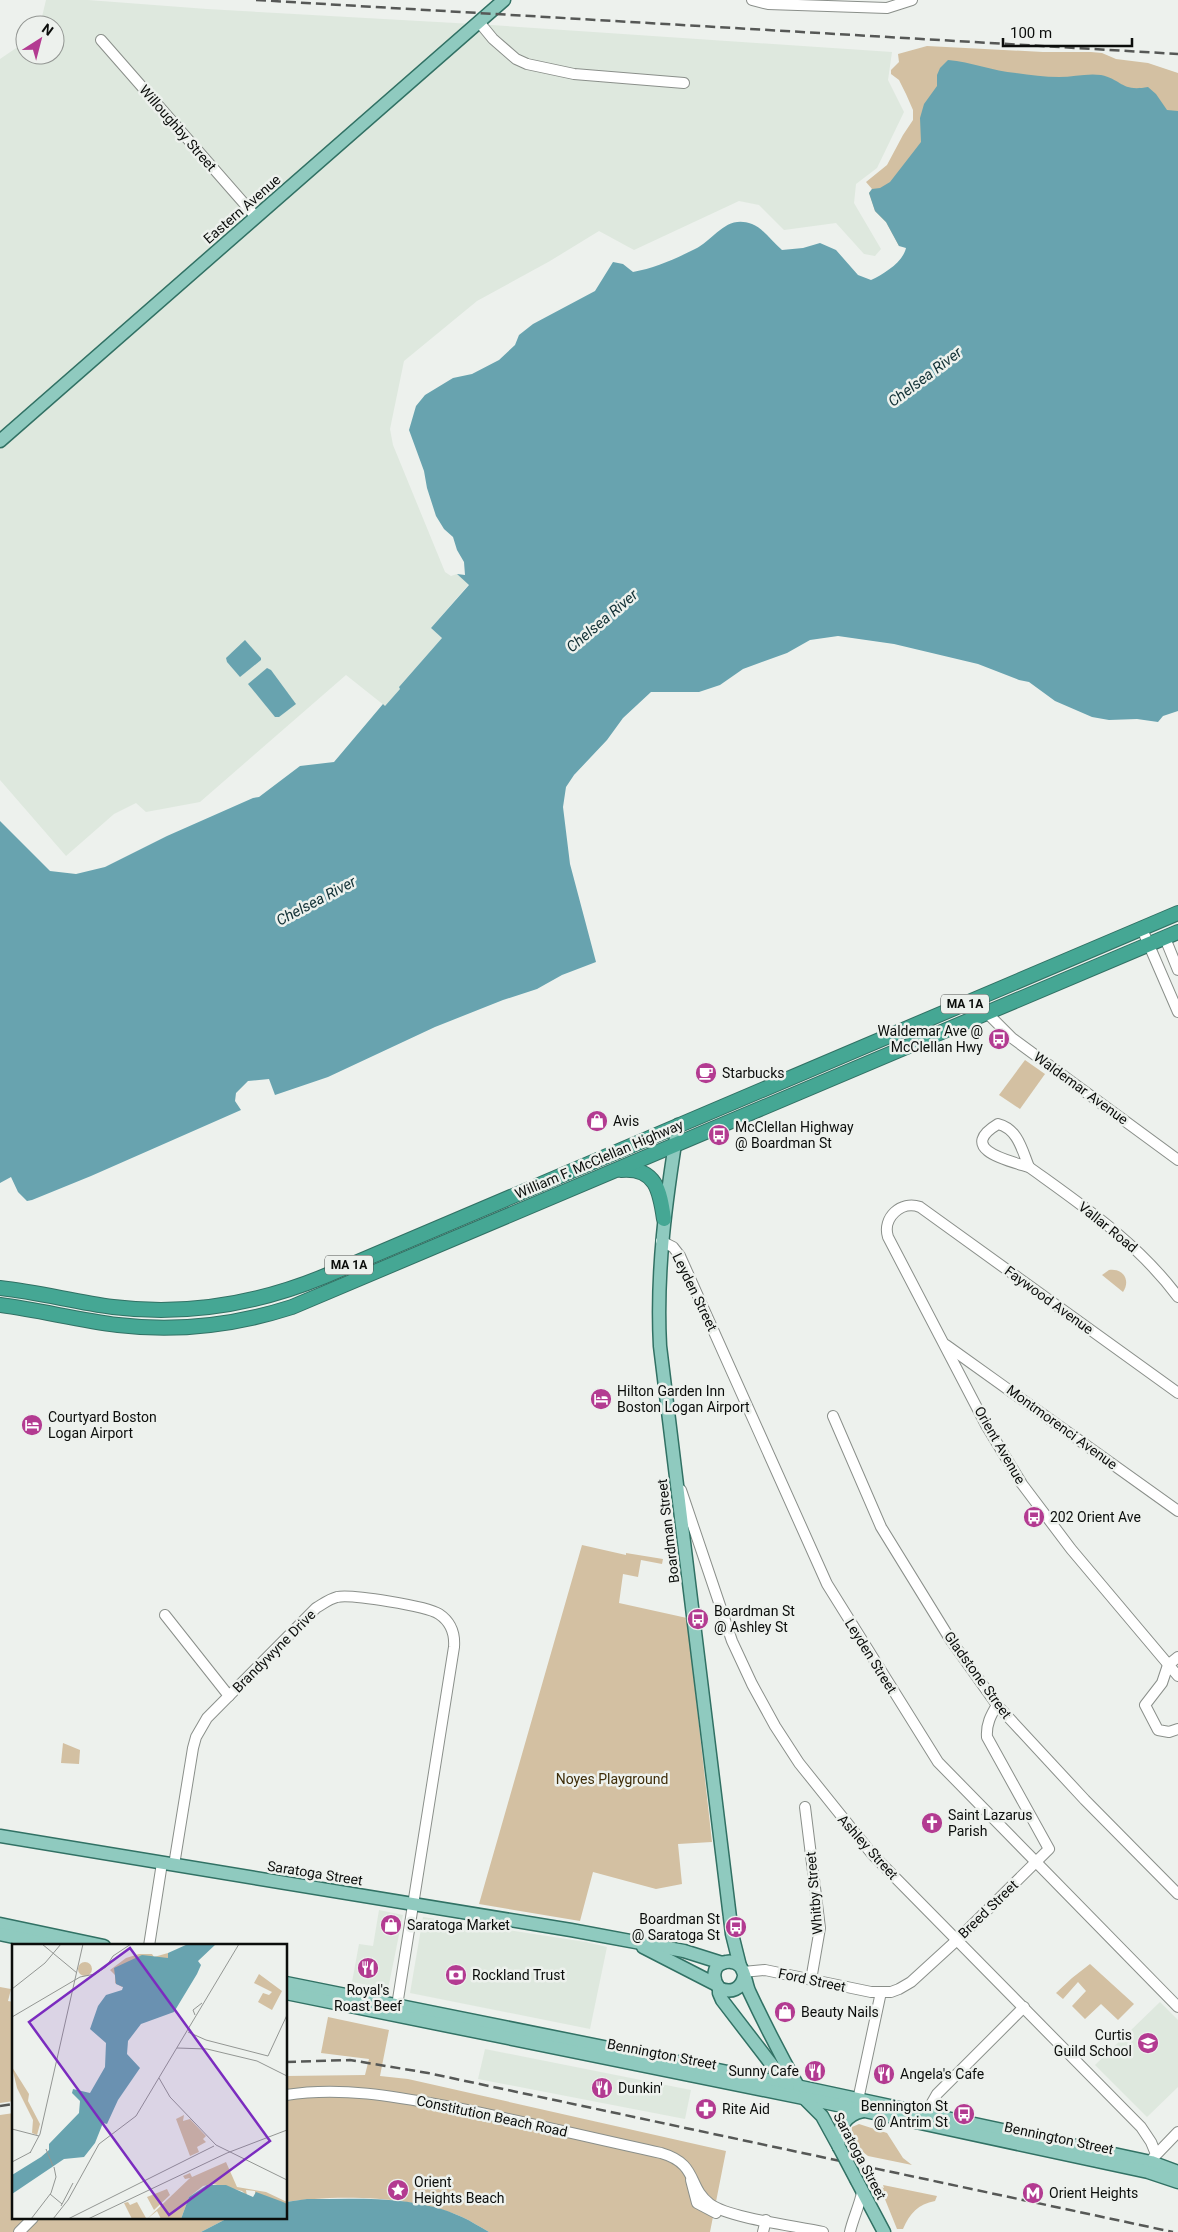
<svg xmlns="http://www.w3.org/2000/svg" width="1178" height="2232" font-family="Roboto,sans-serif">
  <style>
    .built { fill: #dee8de }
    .green { fill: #d3c0a2 }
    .water { fill: #68a3af }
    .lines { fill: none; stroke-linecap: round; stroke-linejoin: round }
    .minor-casing { stroke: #8a8f8a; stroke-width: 12 }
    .major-casing { stroke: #317164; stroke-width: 15 }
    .highway-casing { stroke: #317164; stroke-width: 16 }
    .minor { stroke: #fff; stroke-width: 10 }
    .major { stroke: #8fcabf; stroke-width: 12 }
    .highway { stroke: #45a794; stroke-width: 14 }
    .rail { stroke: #565856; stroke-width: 2.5; stroke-dasharray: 10 5; stroke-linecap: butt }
    .major-bridge-casing { stroke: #317164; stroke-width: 15; stroke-linecap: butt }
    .major-bridge { stroke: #8fcabf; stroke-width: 12 }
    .labels { text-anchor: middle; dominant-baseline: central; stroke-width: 5; stroke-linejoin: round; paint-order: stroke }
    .shield { fill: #edf1ed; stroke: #4f514f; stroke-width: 1 }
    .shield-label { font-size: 12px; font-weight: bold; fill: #0b0d0b }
    .street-label { font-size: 14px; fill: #0b0d0b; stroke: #edf1ed }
    .poi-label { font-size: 14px; fill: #0b0d0b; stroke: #edf1ed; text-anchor: start }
    .park-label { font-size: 14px; fill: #3d2b07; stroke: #edf1ed }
    .water-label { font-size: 15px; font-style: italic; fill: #113035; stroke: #edf1ed }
    .inset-road { fill: none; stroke: #939693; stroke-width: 1 }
    .view { fill: #7b2cbf; fill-opacity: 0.15; stroke: #7b2cbf; stroke-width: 2.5 }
    .inset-edge { fill: none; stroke: #0b0d0b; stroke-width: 2.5 }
  </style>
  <rect width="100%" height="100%" fill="#edf1ed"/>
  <!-- built -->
  <g class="built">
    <path d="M46,0H88L207,9L491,25L892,52L888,80L904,112L877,168L856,184L854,203L881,249L875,256L864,254L836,223L784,230L759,205L739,201L634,250L599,231L550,261L477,301L404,361L390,429L393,445L445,572L451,576L457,574L469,584L431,628L442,638L399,687L401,688L385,706L346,675L200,802L146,812L136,803L114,814L66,856L0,780V59L25,42V55H55V25H40Z"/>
    <path d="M379,1910L403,1915L388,1989L352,1982L359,1944L373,1946Z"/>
    <path d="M423,1917L586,1942L607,1947L590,2029L410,1993Z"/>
    <path d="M1160,2002L1178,2020V2087L1147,2117L1095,2065Z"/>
    <path d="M485,2049L691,2090L685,2119L478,2079Z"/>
  </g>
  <!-- green -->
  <g class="green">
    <path d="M927,46L1043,52H1091L1102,53L1116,59L1148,63L1178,73V170L899,246L886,222L875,211L869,193L872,189L866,182L887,165L903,135L913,120V110L906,94L899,80L891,74V70L899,62L898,54Z"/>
    <path d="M1025,1060L1045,1074L1020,1109L999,1095Z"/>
    <path d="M1109,1270C1123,1268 1131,1280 1123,1292L1102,1275Z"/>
    <path d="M582,1545L626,1555V1553L663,1559L662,1564L641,1560L638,1577L623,1574L619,1603L687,1618L712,1842L678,1844L682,1884L656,1889L593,1872L580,1921L479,1904Z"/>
    <path d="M63,1743L80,1750L79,1764L61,1763Z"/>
    <path d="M1090,1964L1134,2004L1118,2020L1101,2004L1085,2019L1072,2006L1086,1991L1078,1982L1063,1999L1056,1993L1072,1978Z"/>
    <path d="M0,1987L11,1989L8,2001L14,2002V2101L0,2103Z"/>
    <path d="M328,2017L389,2030L380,2076L408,2079L726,2151L710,2232H489C480,2227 471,2221 462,2217C416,2196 336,2194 286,2202V2076L365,2075L369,2059L321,2053Z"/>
    <path d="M14,2113V2218H228L201,2232H0V2115Z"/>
    <path d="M859,2124L887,2133L903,2158L912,2165L868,2156L863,2152L851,2135L852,2127Z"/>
    <path d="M883,2185L937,2196L935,2201C918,2204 910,2213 903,2229H897L880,2187L884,2188Z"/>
  </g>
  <!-- water -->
  <g class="water">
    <path d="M948,60C971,62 993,71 1016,73C1030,75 1045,77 1059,77C1073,77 1087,73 1101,75C1123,80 1121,92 1148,87L1156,94L1167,110L1178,111V711L1163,716L1158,722L1137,719L1109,720L1092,717L1055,701L1029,682L1019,680L978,664L894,644L838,636L810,640L787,653L743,669L720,685L699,692H651L623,718L607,740L574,775L566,787L563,807L570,864L596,962L562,975L537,989L503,1000L435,1027L328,1077L275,1095L269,1079L248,1081L236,1093L235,1101L241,1110L91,1176L32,1200L27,1201L18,1192L11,1177L0,1183V821L50,871L76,874L105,867L167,836L253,798L259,797L300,766L334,762L383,704L385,706L400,689L399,687L442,638L431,628L469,585L457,574L465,575L464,562L457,550L453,537L444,529L436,516L427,488L424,471L409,430L416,406L425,395L453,378L472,374L499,360L515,345L519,335L533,324L595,291L613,262L623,264L633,272C655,268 675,259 695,249C715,239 726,214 752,224C763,228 772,242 782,250L803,248L820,243L836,250L858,275L871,280C884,274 903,262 906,248L899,246L886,222L875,211L869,193L872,189L880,188L890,182L921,142L920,118L924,104L937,86V75L940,68Z"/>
    <path d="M245,640L261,658V660L240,677L227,662L226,658Z"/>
    <path d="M267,668L271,670L296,704L279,717H275L248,684Z"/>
    <path d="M307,2199C358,2199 415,2195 462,2217C471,2221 480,2227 489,2232H201L228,2218H286V2202Z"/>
  </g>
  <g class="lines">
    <!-- minor casing -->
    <g class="minor-casing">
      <g id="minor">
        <path d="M752,0L768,4L887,8L912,0"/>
        <path d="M479,22L493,39L516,59L527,64L574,74L684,83"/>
        <path d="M101,40L256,217"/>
        <path d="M1142,929L1178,1012"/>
        <path d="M1165,938L1178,970"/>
        <path d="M987,1013L1012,1038L1178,1160"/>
        <path d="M998,1124C1018,1129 1022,1150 1029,1167C1009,1161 956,1149 998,1124Z"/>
        <path d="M1029,1167C1083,1206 1138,1243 1178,1297"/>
        <path d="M661,1241L673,1247L680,1256L827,1584L938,1762L1178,2007"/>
        <path d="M946,1345L1178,1511"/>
        <path d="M1178,1393L920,1207C901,1200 882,1218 888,1237L986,1425L1022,1484L1071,1549L1178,1676"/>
        <path d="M833,1416L881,1527L950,1639L997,1705L1085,1800L1178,1894"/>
        <path d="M681,1490L732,1641L752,1684L775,1726L799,1763L872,1854L1141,2127L1151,2142L1156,2154"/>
        <path d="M165,1615L229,1696"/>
        <path d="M1178,1729L1169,1732L1158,1730L1145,1705L1162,1683L1168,1665L1178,1657"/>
        <path d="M805,1807L820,1928L811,1980"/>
        <path d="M174,1865L193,1748L196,1737L207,1718L316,1608C323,1604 329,1599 337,1597C351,1594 427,1606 439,1614C451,1622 455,1634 454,1647L396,2012"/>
        <path d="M149,1946L162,1863"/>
        <path d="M743,1972L765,1970L871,1992H891L899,1989L911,1982L957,1940L1049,1849L987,1737C986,1724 991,1715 997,1705"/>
        <path d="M286,2095C342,2086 398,2097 452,2107C522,2121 591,2138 661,2153C699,2164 687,2187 710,2204C729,2218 796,2226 823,2232"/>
        <path d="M858,2100L881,1992"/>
        <path d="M925,2120L929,2108L937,2094L1024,2007"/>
        <path d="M1153,2158L1178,2132"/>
        <path d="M691,2180L697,2203L716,2213"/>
        <path d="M19,2232L33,2218"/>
        <path d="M763,2232L766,2220"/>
        <path d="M850,2232C852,2221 862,2199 862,2191"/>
      </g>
    </g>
    <!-- major casing -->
    <g class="major-casing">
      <g id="major">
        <path d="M0,441L504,0"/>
        <path d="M678,1125C666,1199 656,1271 660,1346L732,1934L740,1966"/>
        <path d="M0,1836L571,1930L684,1951L722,1963"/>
        <path d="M0,1924L104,1946"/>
        <path d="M0,1934L57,1946"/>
        <path d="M643,1947L717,1985"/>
        <path d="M744,1976C742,1989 731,1994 719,1988C712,1979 712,1964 726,1962C731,1961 736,1962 740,1966C745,1972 746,1984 749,1991C765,2025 782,2058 800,2090"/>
        <path d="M286,1983L787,2084L1151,2162L1178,2172"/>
        <path d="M719,1988V1993L722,2000L788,2086"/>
        <path d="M286,1993L828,2103L1148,2172L1178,2182"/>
        <path d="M804,2098L822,2116L839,2147"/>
        <path d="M839,2147C836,2129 846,2114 863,2111"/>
        <path d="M857,2181L884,2232"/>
      </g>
    </g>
    <!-- highway casing -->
    <g class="highway-casing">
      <g id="highway">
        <path d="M621,1170C656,1167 660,1191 664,1219"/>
        <path d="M0,1288C38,1292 75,1302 113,1307C186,1316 257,1304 325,1276L1178,913"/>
        <path d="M0,1305C39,1310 78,1320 118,1325C177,1332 236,1325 292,1307L1178,932"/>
      </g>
    </g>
    <!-- minor -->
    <use href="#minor" class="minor"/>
    <!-- major -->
    <use href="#major" class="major"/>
    <!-- highway -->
    <use href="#highway" class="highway"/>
    <!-- rail -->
    <g class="rail">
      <path d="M256,0L1178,54"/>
      <path d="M286,2062L350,2060L428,2073L1173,2232"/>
      <path d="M0,2106L14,2104"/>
    </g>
    <!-- major-bridge casing -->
    <g class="major-bridge-casing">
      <path id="major-bridge" d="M839,2147L857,2181"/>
    </g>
    <!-- major-bridge -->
    <use href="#major-bridge" class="major-bridge"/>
  </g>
  <!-- icons -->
  <defs>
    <g id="bus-disc" transform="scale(1.125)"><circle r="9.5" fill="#b33b91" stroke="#edf1ed"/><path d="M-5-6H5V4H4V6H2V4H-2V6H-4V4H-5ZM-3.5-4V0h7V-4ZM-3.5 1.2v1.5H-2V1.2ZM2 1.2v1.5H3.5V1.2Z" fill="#fff"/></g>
    <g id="cafe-disc" transform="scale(1.125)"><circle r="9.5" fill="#b33b91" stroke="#edf1ed"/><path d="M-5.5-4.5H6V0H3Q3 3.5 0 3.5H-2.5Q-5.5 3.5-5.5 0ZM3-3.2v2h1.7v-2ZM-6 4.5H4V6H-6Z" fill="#fff"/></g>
    <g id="shop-disc" transform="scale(1.125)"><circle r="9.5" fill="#b33b91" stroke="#edf1ed"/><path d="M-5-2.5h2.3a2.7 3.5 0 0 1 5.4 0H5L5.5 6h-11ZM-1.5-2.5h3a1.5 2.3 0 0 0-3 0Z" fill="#fff"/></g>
    <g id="hotel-disc" transform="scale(1.125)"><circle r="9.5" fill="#b33b91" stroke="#edf1ed"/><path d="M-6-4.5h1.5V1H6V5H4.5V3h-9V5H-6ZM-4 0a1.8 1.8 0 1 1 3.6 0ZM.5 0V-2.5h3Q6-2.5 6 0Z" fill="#fff"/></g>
    <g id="church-disc" transform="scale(1.125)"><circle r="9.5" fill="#b33b91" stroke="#edf1ed"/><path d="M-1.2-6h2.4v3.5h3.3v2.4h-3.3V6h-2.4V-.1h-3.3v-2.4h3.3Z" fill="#fff"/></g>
    <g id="restaurant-disc" transform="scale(1.125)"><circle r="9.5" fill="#b33b91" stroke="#edf1ed"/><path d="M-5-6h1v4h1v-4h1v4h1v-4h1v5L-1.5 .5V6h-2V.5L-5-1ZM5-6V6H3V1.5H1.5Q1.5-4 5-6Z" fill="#fff"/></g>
    <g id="bank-disc" transform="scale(1.125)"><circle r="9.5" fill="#b33b91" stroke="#edf1ed"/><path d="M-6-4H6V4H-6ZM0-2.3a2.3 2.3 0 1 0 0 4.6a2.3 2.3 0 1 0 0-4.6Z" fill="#fff"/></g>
    <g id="school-disc" transform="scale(1.125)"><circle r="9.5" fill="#b33b91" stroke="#edf1ed"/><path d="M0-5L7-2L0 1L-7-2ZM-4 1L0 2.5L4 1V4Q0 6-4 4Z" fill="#fff"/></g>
    <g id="pharmacy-disc" transform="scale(1.125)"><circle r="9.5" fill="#b33b91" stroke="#edf1ed"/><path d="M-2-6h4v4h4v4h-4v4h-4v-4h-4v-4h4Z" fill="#fff"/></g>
    <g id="sight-disc" transform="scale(1.125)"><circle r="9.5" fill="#b33b91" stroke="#edf1ed"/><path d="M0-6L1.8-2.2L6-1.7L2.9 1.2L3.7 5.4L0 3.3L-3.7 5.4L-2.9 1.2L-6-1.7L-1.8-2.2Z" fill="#fff"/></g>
    <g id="metro-disc" transform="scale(1.125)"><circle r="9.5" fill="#b33b91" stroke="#edf1ed"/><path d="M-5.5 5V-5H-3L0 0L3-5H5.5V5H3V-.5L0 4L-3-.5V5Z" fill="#fff"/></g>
  </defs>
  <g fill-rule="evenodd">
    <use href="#bus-disc" x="999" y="1039"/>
    <use href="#cafe-disc" x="706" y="1073"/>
    <use href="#shop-disc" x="597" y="1121"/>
    <use href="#bus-disc" x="719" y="1135"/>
    <use href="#hotel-disc" x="601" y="1399"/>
    <use href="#hotel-disc" x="32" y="1425"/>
    <use href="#bus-disc" x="1034" y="1517"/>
    <use href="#bus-disc" x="698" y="1619"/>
    <use href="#church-disc" x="932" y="1823"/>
    <use href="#shop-disc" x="391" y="1925"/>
    <use href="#bus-disc" x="736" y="1927"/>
    <use href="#restaurant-disc" x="368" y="1968"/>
    <use href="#bank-disc" x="456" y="1975"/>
    <use href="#shop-disc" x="785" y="2012"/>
    <use href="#school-disc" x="1148" y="2043"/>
    <use href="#restaurant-disc" x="815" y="2071"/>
    <use href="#restaurant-disc" x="884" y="2074"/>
    <use href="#restaurant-disc" x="602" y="2088"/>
    <use href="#pharmacy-disc" x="706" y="2109"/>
    <use href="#bus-disc" x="964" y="2114"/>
    <use href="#sight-disc" x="398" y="2190"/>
    <use href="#metro-disc" x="1033" y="2193"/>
  </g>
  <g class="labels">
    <!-- shield labels -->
    <g class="shield">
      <rect x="941" y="994.5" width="48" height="19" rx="4"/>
      <rect x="325" y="1255.5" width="48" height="19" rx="4"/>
    </g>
    <g class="shield-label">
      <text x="965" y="1004">MA 1A</text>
      <text x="349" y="1265">MA 1A</text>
    </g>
    <!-- street labels -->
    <g class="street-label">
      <text transform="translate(178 128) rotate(49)">Willoughby Street</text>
      <text transform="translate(242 209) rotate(-41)">Eastern Avenue</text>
      <text transform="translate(1081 1088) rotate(36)">Waldemar Avenue</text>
      <text transform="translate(599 1159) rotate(-23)">William F. McClellan Highway</text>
      <text transform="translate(1108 1227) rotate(39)">Vallar Road</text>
      <text transform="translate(695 1292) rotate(64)">Leyden Street</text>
      <text transform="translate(1049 1300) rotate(36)">Faywood Avenue</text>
      <text transform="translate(1062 1427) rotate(36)">Montmorenci Avenue</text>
      <text transform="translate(1000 1445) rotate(60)">Orient Avenue</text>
      <text transform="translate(668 1531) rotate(-97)">Boardman Street</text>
      <text transform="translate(274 1651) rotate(-45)">Brandywyne Drive</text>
      <text transform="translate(871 1656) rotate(58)">Leyden Street</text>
      <text transform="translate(978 1675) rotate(54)">Gladstone Street</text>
      <text transform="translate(868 1847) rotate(48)">Ashley Street</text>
      <text transform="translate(315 1873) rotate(9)">Saratoga Street</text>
      <text transform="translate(814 1893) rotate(-95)">Whitby Street</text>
      <text transform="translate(988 1909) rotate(-44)">Breed Street</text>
      <text transform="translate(812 1980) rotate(12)">Ford Street</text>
      <text transform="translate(662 2054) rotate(11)">Bennington Street</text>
      <text transform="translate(492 2116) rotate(12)">Constitution Beach Road</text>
      <text transform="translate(1059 2138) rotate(12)">Bennington Street</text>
      <text transform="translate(860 2156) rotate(62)">Saratoga Street</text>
    </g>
    <!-- poi labels -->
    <g class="poi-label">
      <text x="983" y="1031" text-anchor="end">Waldemar Ave @<tspan x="983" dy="16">McClellan Hwy</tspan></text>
      <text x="722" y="1073">Starbucks</text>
      <text x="613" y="1121">Avis</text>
      <text x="735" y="1127">McClellan Highway<tspan x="735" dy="16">@ Boardman St</tspan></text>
      <text x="617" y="1391">Hilton Garden Inn<tspan x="617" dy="16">Boston Logan Airport</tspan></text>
      <text x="48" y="1417">Courtyard Boston<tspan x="48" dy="16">Logan Airport</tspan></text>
      <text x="1050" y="1517">202 Orient Ave</text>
      <text x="714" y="1611">Boardman St<tspan x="714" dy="16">@ Ashley St</tspan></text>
      <text x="948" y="1815">Saint Lazarus<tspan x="948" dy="16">Parish</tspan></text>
      <text x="720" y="1919" text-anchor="end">Boardman St<tspan x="720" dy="16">@ Saratoga St</tspan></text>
      <text x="407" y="1925">Saratoga Market</text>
      <text x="472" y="1975">Rockland Trust</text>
      <text x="368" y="1990" text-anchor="middle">Royal's<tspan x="368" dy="16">Roast Beef</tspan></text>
      <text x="801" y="2012">Beauty Nails</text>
      <text x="1132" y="2035" text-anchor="end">Curtis<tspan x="1132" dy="16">Guild School</tspan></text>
      <text x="799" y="2071" text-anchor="end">Sunny Cafe</text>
      <text x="900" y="2074">Angela's Cafe</text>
      <text x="618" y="2088">Dunkin'</text>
      <text x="948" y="2106" text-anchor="end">Bennington St<tspan x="948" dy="16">@ Antrim St</tspan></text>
      <text x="722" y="2109">Rite Aid</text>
      <text x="414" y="2182">Orient<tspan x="414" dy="16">Heights Beach</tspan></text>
      <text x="1049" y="2193">Orient Heights</text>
    </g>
    <!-- park labels -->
    <g class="park-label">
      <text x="612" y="1779">Noyes Playground</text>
    </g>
    <!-- water labels -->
    <g class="water-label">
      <text transform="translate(925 377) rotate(-37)">Chelsea River</text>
      <text transform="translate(602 621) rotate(-40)">Chelsea River</text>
      <text transform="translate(316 901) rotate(-28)">Chelsea River</text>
    </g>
  </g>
  <!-- overview -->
  <g transform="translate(12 1944)">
    <rect width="275" height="275" fill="#edf1ed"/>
    <path d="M156,9V14L110,43L103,39V31L98,26L114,14L127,10H140L142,13ZM66 25a7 7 0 1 1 14 0a7 7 0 1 1-14 0ZM247,30L270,47L260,66L246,58L251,49L257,51L260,48L242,39ZM0,123L17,150L16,157L28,180L25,191L20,189L21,176L5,144ZM172,171L171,177L178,175L194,192L191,195L194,198L185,203L187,208L178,212L164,175ZM214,218L225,243L254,248L275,258V266L243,251V247L234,246L235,252L230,247L201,240L191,242L177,253L169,275H149L145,267L135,275L178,234L173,235L171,232L178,229L180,233ZM155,245L158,251L142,266L135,253ZM116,258L118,261L125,258L134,274L120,275L112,259Z" fill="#d3c0a2"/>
    <path d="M176,0H204L186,17L189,21L185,30L162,68L129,80L116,97L115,110L128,124L106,156L95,180L91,179L83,199L72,213L52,215L0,250V231L29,213L37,206V200L67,169L68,157L60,149L61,145L78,149L93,123L94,99L78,85L86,62L94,51L110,46L111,43L104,40L102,24L130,11L156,14V9ZM195,241H214L241,253L244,248L271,258L275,260V275H169L177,253Z" fill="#68a3af"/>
    <path class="inset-road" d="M30,0L65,29M0,45L33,19L49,0M183,71L181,66L190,59M0,73L68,33L83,30L94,23L101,12L119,0M176,88L194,96L256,112L275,71M165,104L195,105L245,117L275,132M147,134L158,153L204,201L275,236M0,185L27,192M34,205L41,222M18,209L28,190L71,0M0,218L19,208M38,250L50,260M49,262L61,239M19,275L39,249L44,233L42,223M41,275L56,256L87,200L124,172L227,0M56,275L202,202M76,275L215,209L275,186"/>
    <path class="view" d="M118,4L258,197L157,271L17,78Z"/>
    <rect width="275" height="275" class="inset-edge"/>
  </g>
  <!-- north arrow -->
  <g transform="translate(40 40) rotate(36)"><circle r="24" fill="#edf1ed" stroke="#939693"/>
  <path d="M0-4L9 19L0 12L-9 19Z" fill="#b33b91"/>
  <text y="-8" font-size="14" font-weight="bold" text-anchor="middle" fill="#0b0d0b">N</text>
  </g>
  <!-- scale -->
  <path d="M1003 38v8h129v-8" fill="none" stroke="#0b0d0b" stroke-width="2.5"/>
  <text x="1010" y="38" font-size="15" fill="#0b0d0b" stroke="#edf1ed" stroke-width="4" paint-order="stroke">100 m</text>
</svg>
